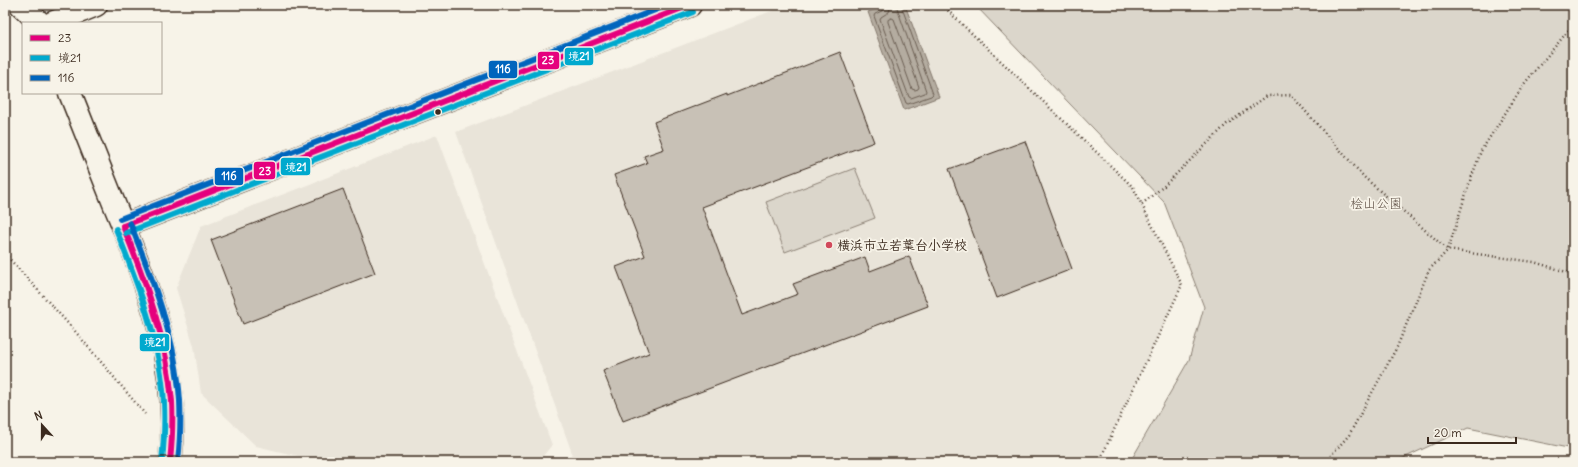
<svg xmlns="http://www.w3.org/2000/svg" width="1578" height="467" font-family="Delius,'Klee One',sans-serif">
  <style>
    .built { fill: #e9e4d9 }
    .green { fill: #dbd6cb; stroke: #8b8074 }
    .water { fill: #b4aca0; stroke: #84786c }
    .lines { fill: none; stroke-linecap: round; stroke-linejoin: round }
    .shore { stroke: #6b5e52; stroke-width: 1 }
    .building { fill: #c8c1b6; stroke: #3b2a1e }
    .minor-casing { stroke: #3b2a1e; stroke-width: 25 }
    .tertiary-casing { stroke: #3b2a1e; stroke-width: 25 }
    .path { stroke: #3b2a1e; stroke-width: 2.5; stroke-dasharray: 1 3; stroke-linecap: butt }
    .minor { stroke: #f7f3e8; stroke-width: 22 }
    .tertiary { stroke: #f7f3e8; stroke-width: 22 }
    .bus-1-casing { stroke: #f7f3e8; stroke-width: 9 }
    .bus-2-casing { stroke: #f7f3e8; stroke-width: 9 }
    .bus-3-casing { stroke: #f7f3e8; stroke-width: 9 }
    .bus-1 { stroke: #e5007d; stroke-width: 6 }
    .bus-2 { stroke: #00a9ce; stroke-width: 6 }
    .bus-3 { stroke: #0065bd; stroke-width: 6 }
    .bus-dot { fill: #3b2a1e; stroke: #f7f3e8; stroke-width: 1.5 }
    .poi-dot { fill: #d1495b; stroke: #f7f3e8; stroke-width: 1.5 }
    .labels { text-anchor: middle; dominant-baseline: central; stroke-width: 3.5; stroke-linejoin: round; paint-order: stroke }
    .park-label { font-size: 13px; fill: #5b4c41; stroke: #f7f3e8 }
    .poi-label { font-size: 13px; font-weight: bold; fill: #3b2a1e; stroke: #f7f3e8; text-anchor: start }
    .line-badge { stroke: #f7f3e8; stroke-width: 1.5 }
    .badge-label { font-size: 11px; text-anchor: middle; font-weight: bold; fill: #fff }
  </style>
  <rect width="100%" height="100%" fill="#f7f3e8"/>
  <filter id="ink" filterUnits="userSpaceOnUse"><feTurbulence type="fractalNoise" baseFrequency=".025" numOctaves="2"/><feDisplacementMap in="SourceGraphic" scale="8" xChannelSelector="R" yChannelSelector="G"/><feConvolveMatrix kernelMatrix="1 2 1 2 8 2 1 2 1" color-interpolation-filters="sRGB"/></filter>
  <g filter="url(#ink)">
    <!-- built -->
    <g class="built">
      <path d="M787,5H942L1133,187L1182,285L1099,462H566L572,453L456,132Z"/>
      <path d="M437,135L552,445L538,462H323L256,446L201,393L194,346L176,288L201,226Z"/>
    </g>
    <!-- green -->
    <g class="green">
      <path d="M975,5H1573V449L1468,428L1395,462H1130L1189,360L1204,307L1164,202Z"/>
      <path d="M855,168L875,218L785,252L766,202Z"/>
    </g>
    <!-- water -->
    <path class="water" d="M886,5H905L939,97L904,110L868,12Z"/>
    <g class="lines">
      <!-- shore -->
      <g class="shore">
        <path d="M886,5L884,10L875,14L874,16L906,103L908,104L931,96L933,94L901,5"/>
        <path d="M891,5L889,12L881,17L880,19L909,97L911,98L925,93L926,91L896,5"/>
        <path d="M892,18L894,19L919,87L918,89L915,90L912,89L888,22V20Z"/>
      </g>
    </g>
    <!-- building -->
    <g class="building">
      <path d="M840,52L874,142L702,207L742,315L798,294L793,284L865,257L870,271L909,256L928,306L623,421L603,371L649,353L616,267L645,256L614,175L647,163L644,156L664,149L654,122L727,94V96Z"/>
      <path d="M1025,141L1072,269L997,298L949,169Z"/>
      <path d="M343,189L375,273L243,324L211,240Z"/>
    </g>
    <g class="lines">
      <!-- minor casing -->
      <g class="minor-casing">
        <path id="minor" d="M52,23L96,5"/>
      </g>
      <!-- tertiary casing -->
      <g class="tertiary-casing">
        <g id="tertiary">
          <path d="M21,5L40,23"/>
          <path d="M70,93C85,131 100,169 115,206C149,287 182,372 170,462"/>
          <path d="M123,226L690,5"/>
        </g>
      </g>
      <!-- path -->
      <g class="path">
        <path d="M942,5L1133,187L1182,285L1099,462"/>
        <path d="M1142,204L1164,186L1227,124L1267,96L1291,95L1365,178L1448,250L1534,262L1573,274"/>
        <path d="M5,254L74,330L145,414"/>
        <path d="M1325,462L1349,435L1397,347L1429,270L1448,250L1469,184L1481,151L1524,84L1573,25"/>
      </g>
      <!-- minor -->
      <use href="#minor" class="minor"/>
      <!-- tertiary -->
      <use href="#tertiary" class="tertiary"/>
      <!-- bus-1 casing -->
      <g class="bus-1-casing">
        <g id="bus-1">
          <path d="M123,226L690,5"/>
          <path d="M123,226C146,282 167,340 172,401C173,422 172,442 170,462"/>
        </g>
      </g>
      <!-- bus-2 casing -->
      <g class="bus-2-casing">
        <g id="bus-2">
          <path d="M116,229C138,284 161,343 164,403C165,423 164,442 162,461"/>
          <path d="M126,233L693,12"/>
        </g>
      </g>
      <!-- bus-3 casing -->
      <g class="bus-3-casing">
        <g id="bus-3">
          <path d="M120,219L668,5"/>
          <path d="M130,223C153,280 176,339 180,401C181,422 180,442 178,462"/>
        </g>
      </g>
      <!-- bus-1 -->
      <use href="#bus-1" class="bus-1"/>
      <!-- bus-2 -->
      <use href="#bus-2" class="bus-2"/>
      <!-- bus-3 -->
      <use href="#bus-3" class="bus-3"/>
    </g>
  </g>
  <!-- markers -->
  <circle class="bus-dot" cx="438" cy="112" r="3.5"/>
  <circle class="poi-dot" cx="829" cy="245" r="4"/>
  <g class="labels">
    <!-- park labels -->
    <g class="park-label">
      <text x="1376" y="203">桧山公園</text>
    </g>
    <!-- poi labels -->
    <g class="poi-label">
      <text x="837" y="245">横浜市立若葉台小学校</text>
    </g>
  </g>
  <g class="line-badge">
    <rect x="564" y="47" width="30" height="19" rx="4" fill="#00a9ce"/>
    <rect x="537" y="51" width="23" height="19" rx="4" fill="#e5007d"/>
    <rect x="488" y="60" width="30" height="19" rx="4" fill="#0065bd"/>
    <rect x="280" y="157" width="31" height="19" rx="4" fill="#00a9ce"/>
    <rect x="253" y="161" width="23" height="19" rx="4" fill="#e5007d"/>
    <rect x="214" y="167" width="30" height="19" rx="4" fill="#0065bd"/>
    <rect x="139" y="333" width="31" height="19" rx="4" fill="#00a9ce"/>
  </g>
  <g class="badge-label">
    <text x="579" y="60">境21</text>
    <text x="548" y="64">23</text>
    <text x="503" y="73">116</text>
    <text x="296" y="171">境21</text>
    <text x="265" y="175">23</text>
    <text x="229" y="180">116</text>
    <text x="155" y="346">境21</text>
  </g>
  <!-- margin -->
  <rect width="1578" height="467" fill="none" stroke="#f7f3e8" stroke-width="20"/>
  <rect x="10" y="10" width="1558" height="447" fill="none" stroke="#3b2a1e" stroke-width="1.5" filter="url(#ink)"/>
  <!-- legend -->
  <rect x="22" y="22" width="140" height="72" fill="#f7f3e8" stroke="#aca397"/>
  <rect x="30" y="35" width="20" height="6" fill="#e5007d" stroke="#aca397"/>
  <text x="58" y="42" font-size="12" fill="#3b2a1e">23</text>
  <rect x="30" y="55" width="20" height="6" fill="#00a9ce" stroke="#aca397"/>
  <text x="58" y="62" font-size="12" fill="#3b2a1e">境21</text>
  <rect x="30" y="75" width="20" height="6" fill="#0065bd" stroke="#aca397"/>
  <text x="58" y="82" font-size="12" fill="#3b2a1e">116</text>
  <!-- north arrow -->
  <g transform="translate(42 425) rotate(339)" stroke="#f7f3e8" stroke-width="3" paint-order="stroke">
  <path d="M0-3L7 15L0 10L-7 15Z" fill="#3b2a1e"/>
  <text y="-6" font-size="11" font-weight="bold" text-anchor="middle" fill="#3b2a1e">N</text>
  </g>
  <!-- scale -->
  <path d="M1428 437v6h88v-6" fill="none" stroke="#3b2a1e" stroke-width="2"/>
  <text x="1434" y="437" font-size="12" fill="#3b2a1e" stroke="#f7f3e8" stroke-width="3" paint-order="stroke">20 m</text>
</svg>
